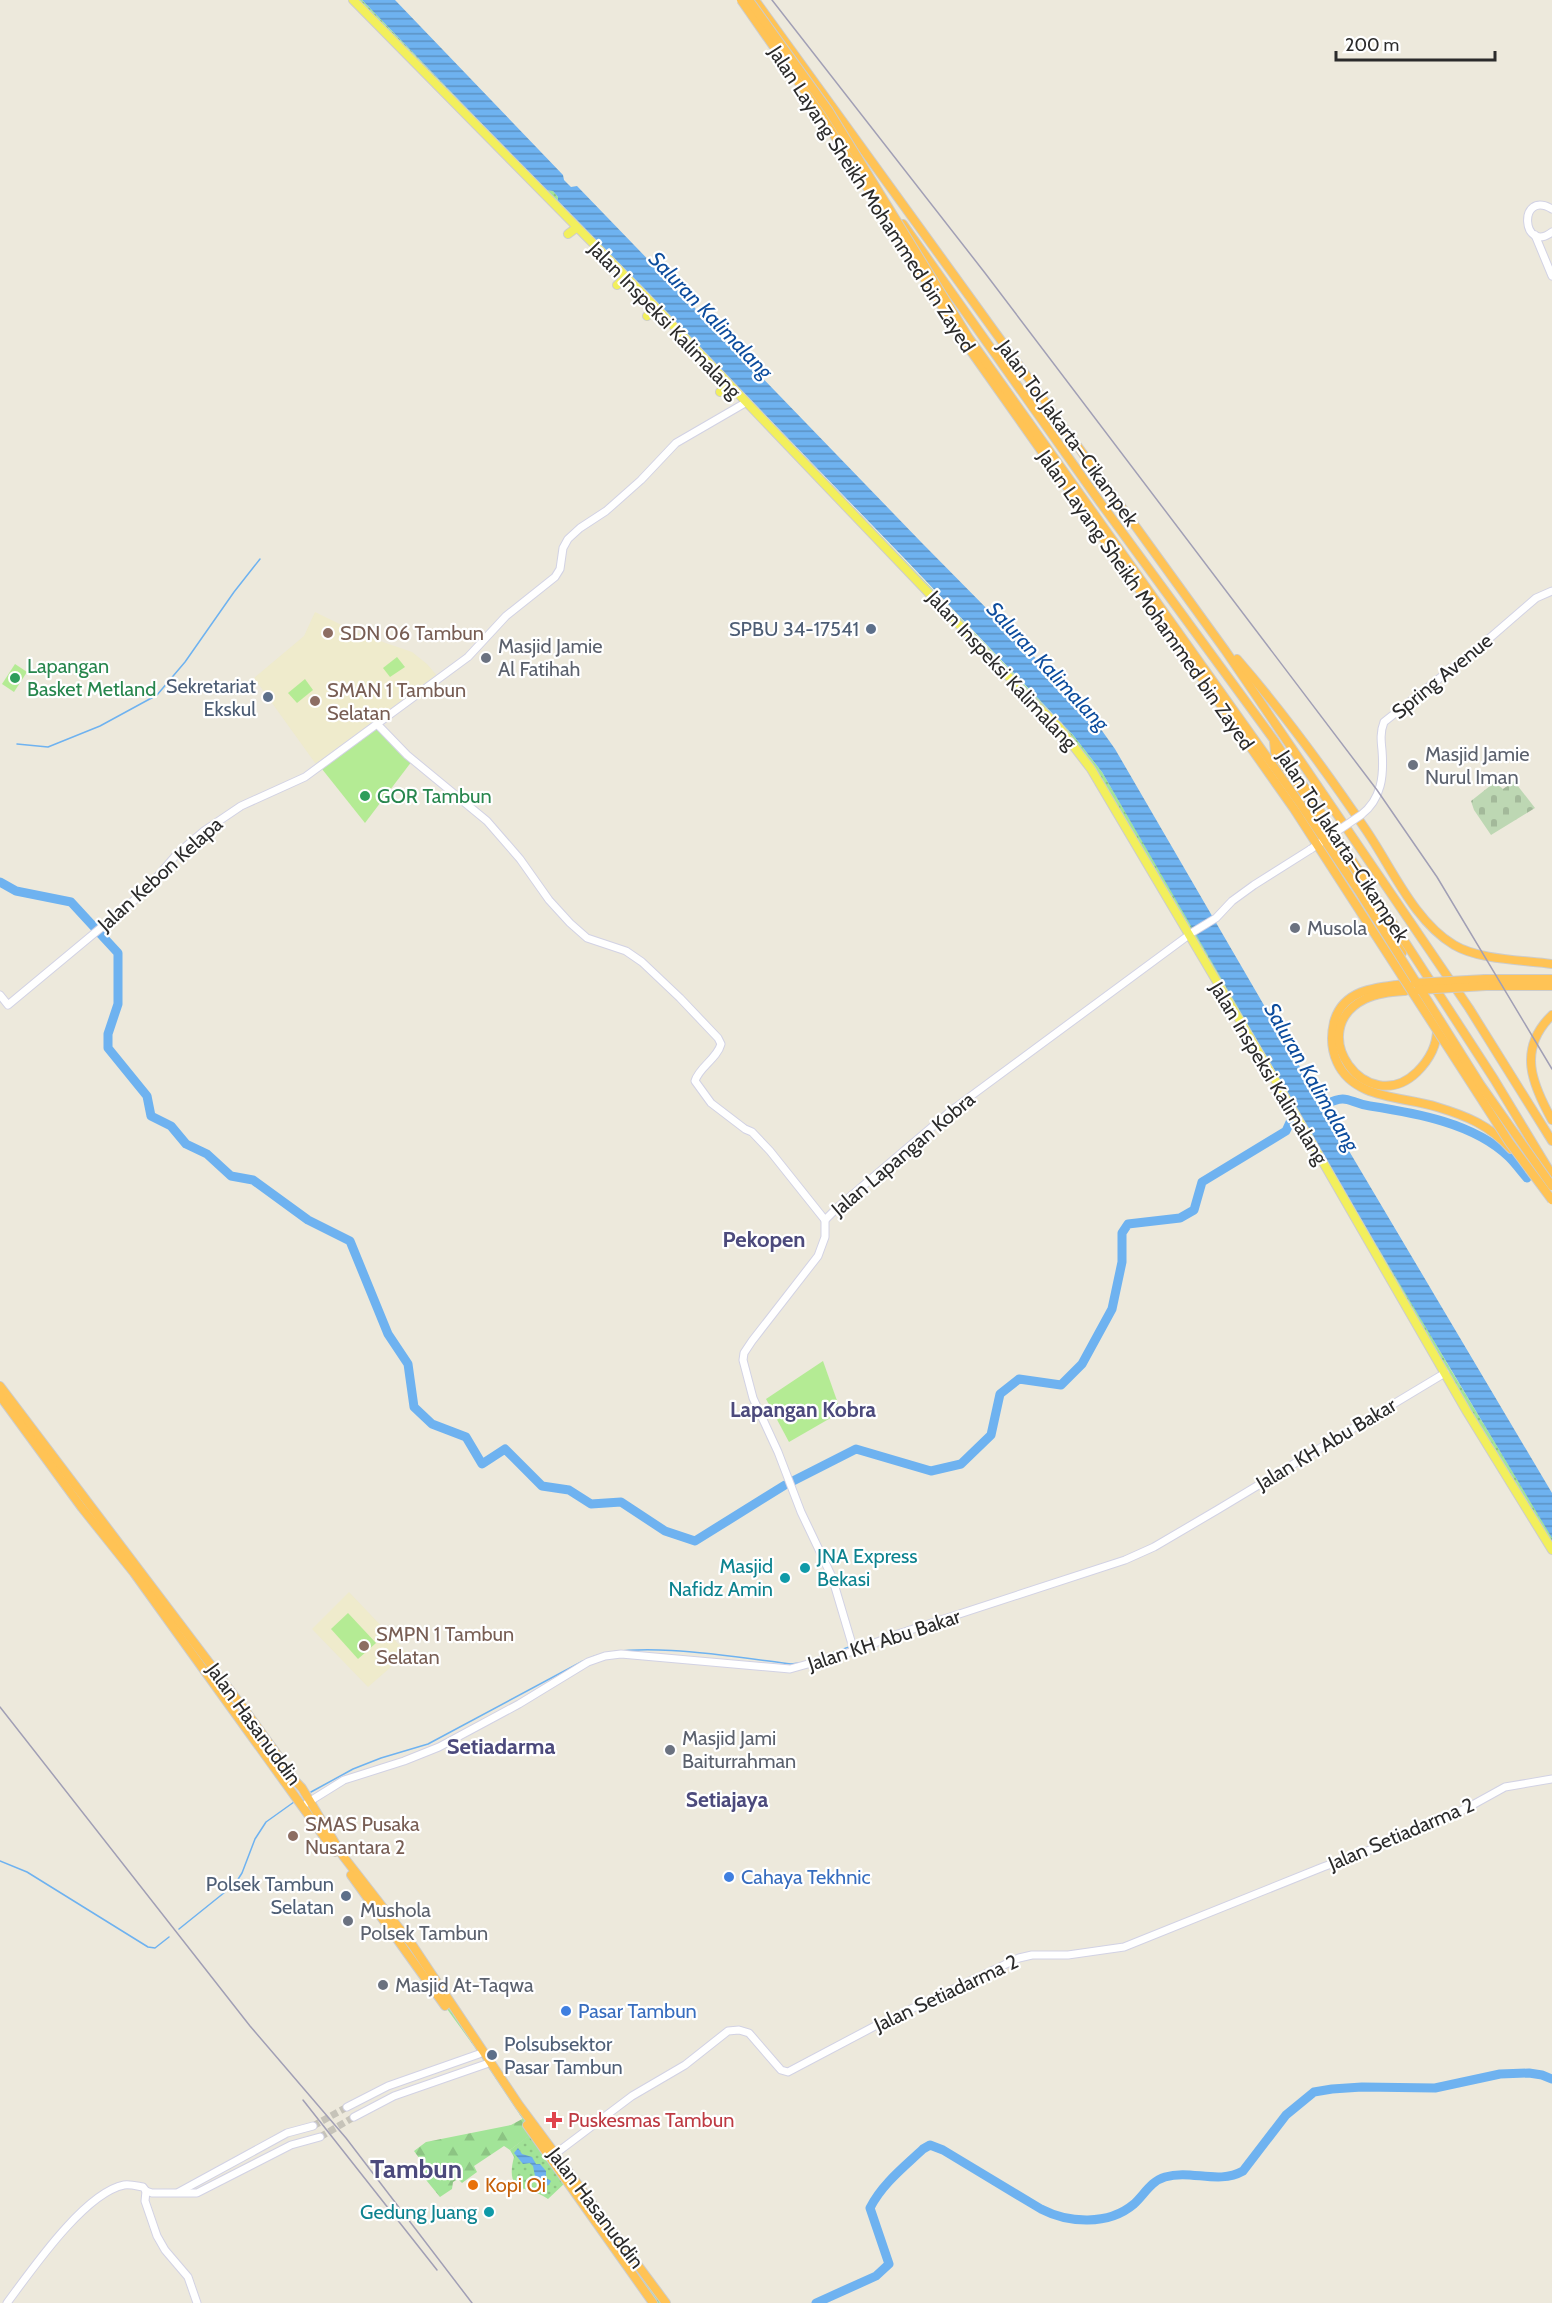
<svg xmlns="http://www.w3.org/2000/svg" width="1552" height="2303" font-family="Cabin,sans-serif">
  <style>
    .education { fill: #efebcc }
    .green { fill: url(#green-dots) }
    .forest { fill: url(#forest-firs) }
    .cemetery { fill: url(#cemetery-stones) }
    .pitch { fill: #b4eb94 }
    .water { fill: url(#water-rules) }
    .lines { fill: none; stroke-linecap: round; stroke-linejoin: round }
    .stream { stroke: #6eb2f0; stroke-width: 1.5 }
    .river { stroke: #6eb2f0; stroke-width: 9 }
    .secondary-tunnel { stroke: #c6c3b9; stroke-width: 7; stroke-dasharray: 7 3.5; stroke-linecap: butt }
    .secondary-casing { stroke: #d2d2e4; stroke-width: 9 }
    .primary-casing { stroke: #ccc; stroke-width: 10 }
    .highway-casing { stroke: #ccc; stroke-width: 10 }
    .secondary { stroke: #fff; stroke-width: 7 }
    .primary { stroke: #f2ef5c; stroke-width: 8 }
    .highway { stroke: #ffc355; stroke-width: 8 }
    .rail { stroke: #a19fb5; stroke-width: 1.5 }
    .secondary-bridge-casing { stroke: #d2d2e4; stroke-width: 9; stroke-linecap: butt }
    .highway-bridge-casing { stroke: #ccc; stroke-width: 10; stroke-linecap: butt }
    .secondary-bridge { stroke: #fff; stroke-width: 7 }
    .highway-bridge { stroke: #ffc355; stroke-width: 8 }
    .service-dot { fill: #5c6f8a; stroke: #fff; stroke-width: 2 }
    .education-dot { fill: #8d6e63; stroke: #fff; stroke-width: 2 }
    .worship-dot { fill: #6b7280; stroke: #fff; stroke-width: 2 }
    .leisure-dot { fill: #2e9e5b; stroke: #fff; stroke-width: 2 }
    .culture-dot { fill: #0f9aa8; stroke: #fff; stroke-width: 2 }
    .shop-dot { fill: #3f7fe0; stroke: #fff; stroke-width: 2 }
    .health-dot { fill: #e0444e; stroke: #fff; stroke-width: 2 }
    .food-dot { fill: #e8710a; stroke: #fff; stroke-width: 2 }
    .labels { text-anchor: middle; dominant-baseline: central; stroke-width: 4.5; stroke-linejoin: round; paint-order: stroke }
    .street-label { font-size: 20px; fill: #2b2b2b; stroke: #fff }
    .service-label { font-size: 20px; fill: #4e5e75; stroke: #fff; text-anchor: end }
    .education-label { font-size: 20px; fill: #785e54; stroke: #fff; text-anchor: start }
    .worship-label { font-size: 20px; fill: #5b616d; stroke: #fff; text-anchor: start }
    .leisure-label { font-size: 20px; fill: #27864d; stroke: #fff; text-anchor: start }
    .culture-label { font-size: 20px; fill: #0d838f; stroke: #fff; text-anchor: end }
    .shop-label { font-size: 20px; fill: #366cbe; stroke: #fff; text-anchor: start }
    .health-label { font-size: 20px; fill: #be3a42; stroke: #fff; text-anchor: start }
    .food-label { font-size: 20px; fill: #c56008; stroke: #fff; text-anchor: start }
    .water-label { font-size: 21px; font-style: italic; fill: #0c4c9d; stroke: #fff }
    .neighbourhood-label { font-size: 21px; font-weight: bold; fill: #4c4a7c; stroke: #fff }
    .quarter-label { font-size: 22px; font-weight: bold; fill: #4c4a7c; stroke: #fff }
    .district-label { font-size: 26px; font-weight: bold; fill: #4c4a7c; stroke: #fff }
  </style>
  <defs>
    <pattern id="green-dots" width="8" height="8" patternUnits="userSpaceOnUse" patternTransform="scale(1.5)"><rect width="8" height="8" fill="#a2e498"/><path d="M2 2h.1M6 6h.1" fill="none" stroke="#8cc483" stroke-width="1.8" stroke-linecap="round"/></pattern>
    <pattern id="forest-firs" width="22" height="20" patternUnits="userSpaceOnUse" patternTransform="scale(1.5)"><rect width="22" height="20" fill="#a2e498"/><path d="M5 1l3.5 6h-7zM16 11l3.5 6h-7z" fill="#8cc483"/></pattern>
    <pattern id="cemetery-stones" width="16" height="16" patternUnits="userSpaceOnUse" patternTransform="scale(1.5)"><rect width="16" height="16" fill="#bdd7b3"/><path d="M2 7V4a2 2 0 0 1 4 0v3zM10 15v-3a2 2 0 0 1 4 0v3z" fill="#a3b99a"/></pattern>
    <pattern id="water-rules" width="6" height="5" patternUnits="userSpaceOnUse" patternTransform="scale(1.5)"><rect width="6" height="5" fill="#6eb2f0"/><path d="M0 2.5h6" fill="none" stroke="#5b91c3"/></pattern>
  </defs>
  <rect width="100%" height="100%" fill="#ede9dc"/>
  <!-- education -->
  <g class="education">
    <path d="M315,612L360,634L412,652L427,664L439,678L318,767L254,678L304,636Z"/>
    <path d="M349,1592L407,1653L368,1687L312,1629Z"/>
  </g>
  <!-- green -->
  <g class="green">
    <path d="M353,0H362L546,190L553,191L558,197V201L1073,735L1102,772L1451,1370L1552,1537V1550L1450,1383L1449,1371L1437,1361L1198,949L1193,932L1180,921L1144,855L1058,726Z"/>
    <path d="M404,1936L444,1995L666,2303H653L566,2182L548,2199C529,2184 504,2196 514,2157L510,2150L532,2133L476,2049L397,1940Z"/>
  </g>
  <!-- forest -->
  <path class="forest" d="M524,2118L533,2133L510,2150L504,2146L474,2166L477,2172L462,2183L458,2179L453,2182L452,2189L440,2197L422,2175L427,2169L414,2151L426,2142L511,2125Z"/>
  <!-- cemetery -->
  <path class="cemetery" d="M1514,781L1535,808L1491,835L1474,810L1471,801L1495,782L1503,789Z"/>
  <!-- pitch -->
  <g class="pitch">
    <path d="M397,657L405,667L390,677L383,668Z"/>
    <path d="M15,664L27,672L14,692L2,684Z"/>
    <path d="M305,679L313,690L297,703L288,693Z"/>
    <path d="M378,727L412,761L365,823L322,769Z"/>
    <path d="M823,1361L841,1412L789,1442L766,1399Z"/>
    <path d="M348,1613L376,1643L358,1659L331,1629Z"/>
  </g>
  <!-- water -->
  <g class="water">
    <path d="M362,0H395L563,175L564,180L571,187L577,186L921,542L1088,711L1115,749L1336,1129L1552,1493V1538L1350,1201L1102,772L1073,735L905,559L558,201V197L553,191L546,190Z"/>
    <path d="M518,2148L522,2154L532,2157L536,2164H540L546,2171V2178L551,2181L549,2185L544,2186L535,2176L533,2166L530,2163L523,2164L514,2153Z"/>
  </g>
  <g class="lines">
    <!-- stream -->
    <g class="stream">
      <path d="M17,744L48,747L100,726L157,695L185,662L234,592L260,559"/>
      <path d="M824,1656L849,1647"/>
      <path d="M590,1658C633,1639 742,1658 791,1664L799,1663"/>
      <path d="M311,1792L353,1769L381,1758L428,1744L583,1661"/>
      <path d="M0,1861L27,1872L148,1947L155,1948L169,1937"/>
      <path d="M179,1929L235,1884L242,1873L255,1839L266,1822L294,1802"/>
    </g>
    <!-- river -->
    <g class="river">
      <path d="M0,882L16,891L71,902L118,953V1004L108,1034V1048L147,1096L151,1116L171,1126L186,1144L207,1154L231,1176L253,1180L308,1220L350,1241L388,1334L408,1364L414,1407L432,1424L466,1437L482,1464L505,1449L542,1486L569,1490L591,1504L621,1502L665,1531L695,1541L785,1485"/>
      <path d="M1326,1104C1349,1093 1348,1103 1370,1106C1415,1113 1474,1123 1509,1157C1515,1163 1521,1171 1527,1178"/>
      <path d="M793,1481L856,1449L931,1471L961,1464L991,1435L1000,1394L1019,1379L1061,1385L1082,1364L1112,1309L1122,1262V1233L1128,1224L1180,1218L1194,1210L1202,1182L1286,1131L1291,1120"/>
      <path d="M816,2303L876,2276L889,2264L870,2208C882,2184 904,2167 923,2149L930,2145L943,2150L1041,2209C1068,2223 1108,2226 1134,2204C1144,2195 1151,2181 1165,2177C1191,2169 1218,2185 1243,2171L1286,2115L1314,2092L1332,2089L1362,2087L1435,2088L1500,2074L1529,2073L1542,2075L1552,2079"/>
    </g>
    <!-- secondary-tunnel -->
    <g class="secondary-tunnel">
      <path d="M313,2126L347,2107"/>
      <path d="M320,2137L354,2117"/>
    </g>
    <!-- secondary casing -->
    <g class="secondary-casing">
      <g id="secondary">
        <path d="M1552,209C1517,189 1522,255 1552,232"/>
        <path d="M1535,235L1552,276"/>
        <path d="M377,724L407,755L487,821L520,859L549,900L570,923L587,938L626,951L642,962L680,998L718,1038L721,1044C717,1059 699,1067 695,1081L711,1103L745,1129L752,1132L770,1151L825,1220"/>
        <path d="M1361,815C1382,799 1384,775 1382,750C1381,741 1380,732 1384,722L1484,643L1536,598L1552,591"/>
        <path d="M0,995L8,1005L144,892L177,854L204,831L241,806L305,777L468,657L506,616L555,577L560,569L563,548L568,539L580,528L606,511L641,480L676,443L745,403"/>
        <path d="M854,1651L832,1577L801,1512L778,1452L753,1398L743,1360L744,1353L752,1341L818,1256L825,1237V1220L837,1208L952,1110L1193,932L1216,918L1232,901L1254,885L1311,849"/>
        <path d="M307,1803L344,1780L404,1761L439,1747L519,1704L588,1662L605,1656L621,1654L790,1669L854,1651L898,1634L1125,1560L1154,1547L1217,1510L1445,1373"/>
        <path d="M347,2107L388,2086L479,2054"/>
        <path d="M354,2117L394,2096L486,2064"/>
        <path d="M555,2154L632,2096L685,2065L728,2031L739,2030L749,2033L781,2070L788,2072L875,2026L1019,1958L1032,1955H1068L1124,1947L1323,1867L1400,1839L1467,1808L1505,1787L1552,1779"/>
        <path d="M146,2191L145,2201L157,2236L165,2250L188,2277L197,2303"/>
        <path d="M179,2192L287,2133L313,2126"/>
        <path d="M7,2303C31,2271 84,2193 124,2185C130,2184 137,2186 143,2187L146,2191L152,2193H197L291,2145L320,2137"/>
      </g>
    </g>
    <!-- primary casing -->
    <g class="primary-casing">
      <g id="primary">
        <path d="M353,0L645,296L1027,696L1058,726L1091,769L1294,1112L1467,1412L1552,1550"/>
        <path d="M568,234L576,228"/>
        <path d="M617,285L625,278"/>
        <path d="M647,316L656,308"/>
        <path d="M720,392L729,385"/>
      </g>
    </g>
    <!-- highway casing -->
    <g class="highway-casing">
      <g id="highway">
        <path d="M755,0L1225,650L1469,1008L1552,1141"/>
        <path d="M903,224L1100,502L1274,740L1494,1079L1552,1175"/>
        <path d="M1237,659C1284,713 1326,771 1366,830C1392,868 1414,921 1454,945C1479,960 1523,960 1552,964"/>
        <path d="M1274,742L1275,752L1402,953"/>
        <path d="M1485,979H1552"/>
        <path d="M1405,984C1377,987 1343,989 1334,1022C1331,1035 1331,1049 1337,1062C1354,1100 1403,1096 1437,1107C1467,1116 1489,1125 1511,1149"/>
        <path d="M1486,986H1552"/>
        <path d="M1405,991C1392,992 1377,993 1365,999C1302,1030 1367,1120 1417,1072C1430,1059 1438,1044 1437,1026"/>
        <path d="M1552,1015C1517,1049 1532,1084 1552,1120"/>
        <path d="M0,1386L245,1710L279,1757L285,1770L302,1788L343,1856L413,1946L519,2105L666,2303"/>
        <path d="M0,1396L82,1508L134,1573L335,1852"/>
        <path d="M351,1875L445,2006"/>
        <path d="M527,2125L653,2303"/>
      </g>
    </g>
    <!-- secondary -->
    <use href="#secondary" class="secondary"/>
    <!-- primary -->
    <use href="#primary" class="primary"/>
    <!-- highway -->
    <use href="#highway" class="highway"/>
    <!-- rail -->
    <g class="rail">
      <path d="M772,0L985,273L1377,790L1437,877L1552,1069"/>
      <path d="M0,1707L250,2026L346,2138L472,2303"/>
      <path d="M303,2100L437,2270"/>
    </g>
    <!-- secondary-bridge casing -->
    <g class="secondary-bridge-casing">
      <path id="secondary-bridge" d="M1311,849L1361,815"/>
    </g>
    <!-- highway-bridge casing -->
    <g class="highway-bridge-casing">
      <g id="highway-bridge">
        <path d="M741,0L822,116L963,340L1294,809L1509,1142L1552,1200"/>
        <path d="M749,0L829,111L969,338L1301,805L1360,893L1480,1084L1552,1186"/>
        <path d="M1415,983L1485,979"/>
        <path d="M1418,990L1486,986"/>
      </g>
    </g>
    <!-- secondary-bridge -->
    <use href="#secondary-bridge" class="secondary-bridge"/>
    <!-- highway-bridge -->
    <use href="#highway-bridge" class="highway-bridge"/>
  </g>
  <!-- markers -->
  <g class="service-dot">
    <circle cx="871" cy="629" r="6"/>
    <circle cx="268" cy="697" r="6"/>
    <circle cx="346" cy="1896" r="6"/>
    <circle cx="492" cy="2055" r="6"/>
  </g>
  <g class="education-dot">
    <circle cx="328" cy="633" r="6"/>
    <circle cx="315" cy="701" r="6"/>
    <circle cx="364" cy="1646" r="6"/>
    <circle cx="293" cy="1836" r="6"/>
  </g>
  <g class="worship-dot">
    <circle cx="486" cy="658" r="6"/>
    <circle cx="1413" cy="765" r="6"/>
    <circle cx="1295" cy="928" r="6"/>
    <circle cx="670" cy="1750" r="6"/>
    <circle cx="348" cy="1921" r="6"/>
    <circle cx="383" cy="1985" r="6"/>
  </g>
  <g class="leisure-dot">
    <circle cx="15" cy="678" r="6"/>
    <circle cx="365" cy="796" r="6"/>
  </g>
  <g class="culture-dot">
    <circle cx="805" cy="1568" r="6"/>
    <circle cx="785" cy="1578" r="6"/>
    <circle cx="489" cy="2212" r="6"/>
  </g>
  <g class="shop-dot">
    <circle cx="729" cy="1877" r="6"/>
    <circle cx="566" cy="2011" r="6"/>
  </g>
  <path class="health-dot" d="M551 2111h6v6h6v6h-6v6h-6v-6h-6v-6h6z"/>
  <circle class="food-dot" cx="473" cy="2185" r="6"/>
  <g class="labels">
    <!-- street labels -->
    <g class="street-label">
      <text transform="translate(872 199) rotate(57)">Jalan Layang Sheikh Mohammed bin Zayed</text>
      <text transform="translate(665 320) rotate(46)">Jalan Inspeksi Kalimalang</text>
      <text transform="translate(1068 433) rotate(54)">Jalan Tol Jakarta–Cikampek</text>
      <text transform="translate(1146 600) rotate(55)">Jalan Layang Sheikh Mohammed bin Zayed</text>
      <text transform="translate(1002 670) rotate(47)">Jalan Inspeksi Kalimalang</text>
      <text transform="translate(1442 676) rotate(-39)">Spring Avenue</text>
      <text transform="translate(1343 846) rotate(57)">Jalan Tol Jakarta–Cikampek</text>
      <text transform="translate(160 874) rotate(-42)">Jalan Kebon Kelapa</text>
      <text transform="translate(1269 1073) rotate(59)">Jalan Inspeksi Kalimalang</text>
      <text transform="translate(903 1154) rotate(-40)">Jalan Lapangan Kobra</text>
      <text transform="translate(1326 1444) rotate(-31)">Jalan KH Abu Bakar</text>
      <text transform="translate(884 1640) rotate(-18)">Jalan KH Abu Bakar</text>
      <text transform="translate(254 1724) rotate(54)">Jalan Hasanuddin</text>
      <text transform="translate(1401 1834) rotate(-23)">Jalan Setiadarma 2</text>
      <text transform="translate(946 1993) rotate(-25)">Jalan Setiadarma 2</text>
      <text transform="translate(596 2208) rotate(53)">Jalan Hasanuddin</text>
    </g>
    <!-- service labels -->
    <g class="service-label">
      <text x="859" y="629">SPBU 34-17541</text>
      <text x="256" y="686">Sekretariat<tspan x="256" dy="23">Ekskul</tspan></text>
      <text x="334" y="1884">Polsek Tambun<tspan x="334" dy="23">Selatan</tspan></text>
      <text x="504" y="2044" text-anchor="start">Polsubsektor<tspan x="504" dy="23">Pasar Tambun</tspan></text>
    </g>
    <!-- education labels -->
    <g class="education-label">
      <text x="340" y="633">SDN 06 Tambun</text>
      <text x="327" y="690">SMAN 1 Tambun<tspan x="327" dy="23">Selatan</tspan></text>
      <text x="376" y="1634">SMPN 1 Tambun<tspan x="376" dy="23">Selatan</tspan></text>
      <text x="305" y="1824">SMAS Pusaka<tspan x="305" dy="23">Nusantara 2</tspan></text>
    </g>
    <!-- worship labels -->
    <g class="worship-label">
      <text x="498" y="646">Masjid Jamie<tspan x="498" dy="23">Al Fatihah</tspan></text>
      <text x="1425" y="754">Masjid Jamie<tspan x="1425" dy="23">Nurul Iman</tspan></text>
      <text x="1307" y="928">Musola</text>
      <text x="682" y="1738">Masjid Jami<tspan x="682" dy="23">Baiturrahman</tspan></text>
      <text x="360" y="1910">Mushola<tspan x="360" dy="23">Polsek Tambun</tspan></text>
      <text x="395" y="1985">Masjid At-Taqwa</text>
    </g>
    <!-- leisure labels -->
    <g class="leisure-label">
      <text x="27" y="666">Lapangan<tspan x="27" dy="23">Basket Metland</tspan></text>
      <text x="377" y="796">GOR Tambun</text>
    </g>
    <!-- culture labels -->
    <g class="culture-label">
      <text x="817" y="1556" text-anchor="start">JNA Express<tspan x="817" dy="23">Bekasi</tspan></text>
      <text x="773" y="1566">Masjid<tspan x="773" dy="23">Nafidz Amin</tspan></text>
      <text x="477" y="2212">Gedung Juang</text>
    </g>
    <!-- shop labels -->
    <g class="shop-label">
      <text x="741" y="1877">Cahaya Tekhnic</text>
      <text x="578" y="2011">Pasar Tambun</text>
    </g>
    <!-- health labels -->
    <g class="health-label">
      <text x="568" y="2120">Puskesmas Tambun</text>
    </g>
    <!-- food labels -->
    <g class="food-label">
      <text x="485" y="2185">Kopi Oi</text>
    </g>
    <!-- water labels -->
    <g class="water-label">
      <text transform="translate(711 315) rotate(46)">Saluran Kalimalang</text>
      <text transform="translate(1048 666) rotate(47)">Saluran Kalimalang</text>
      <text transform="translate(1312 1077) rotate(60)">Saluran Kalimalang</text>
    </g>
    <!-- neighbourhood labels -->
    <g class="neighbourhood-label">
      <text x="803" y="1409">Lapangan Kobra</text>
      <text x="727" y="1799">Setiajaya</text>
    </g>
    <!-- quarter labels -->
    <g class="quarter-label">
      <text x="764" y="1239">Pekopen</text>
      <text x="501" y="1746">Setiadarma</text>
    </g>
    <!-- district labels -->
    <g class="district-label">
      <text x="416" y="2169">Tambun</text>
    </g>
  </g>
  <!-- scale -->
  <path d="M1336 51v9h159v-9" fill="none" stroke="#2b2b2b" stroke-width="3"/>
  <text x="1345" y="51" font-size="18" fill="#2b2b2b" stroke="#ffffff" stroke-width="4.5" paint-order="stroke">200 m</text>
</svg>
